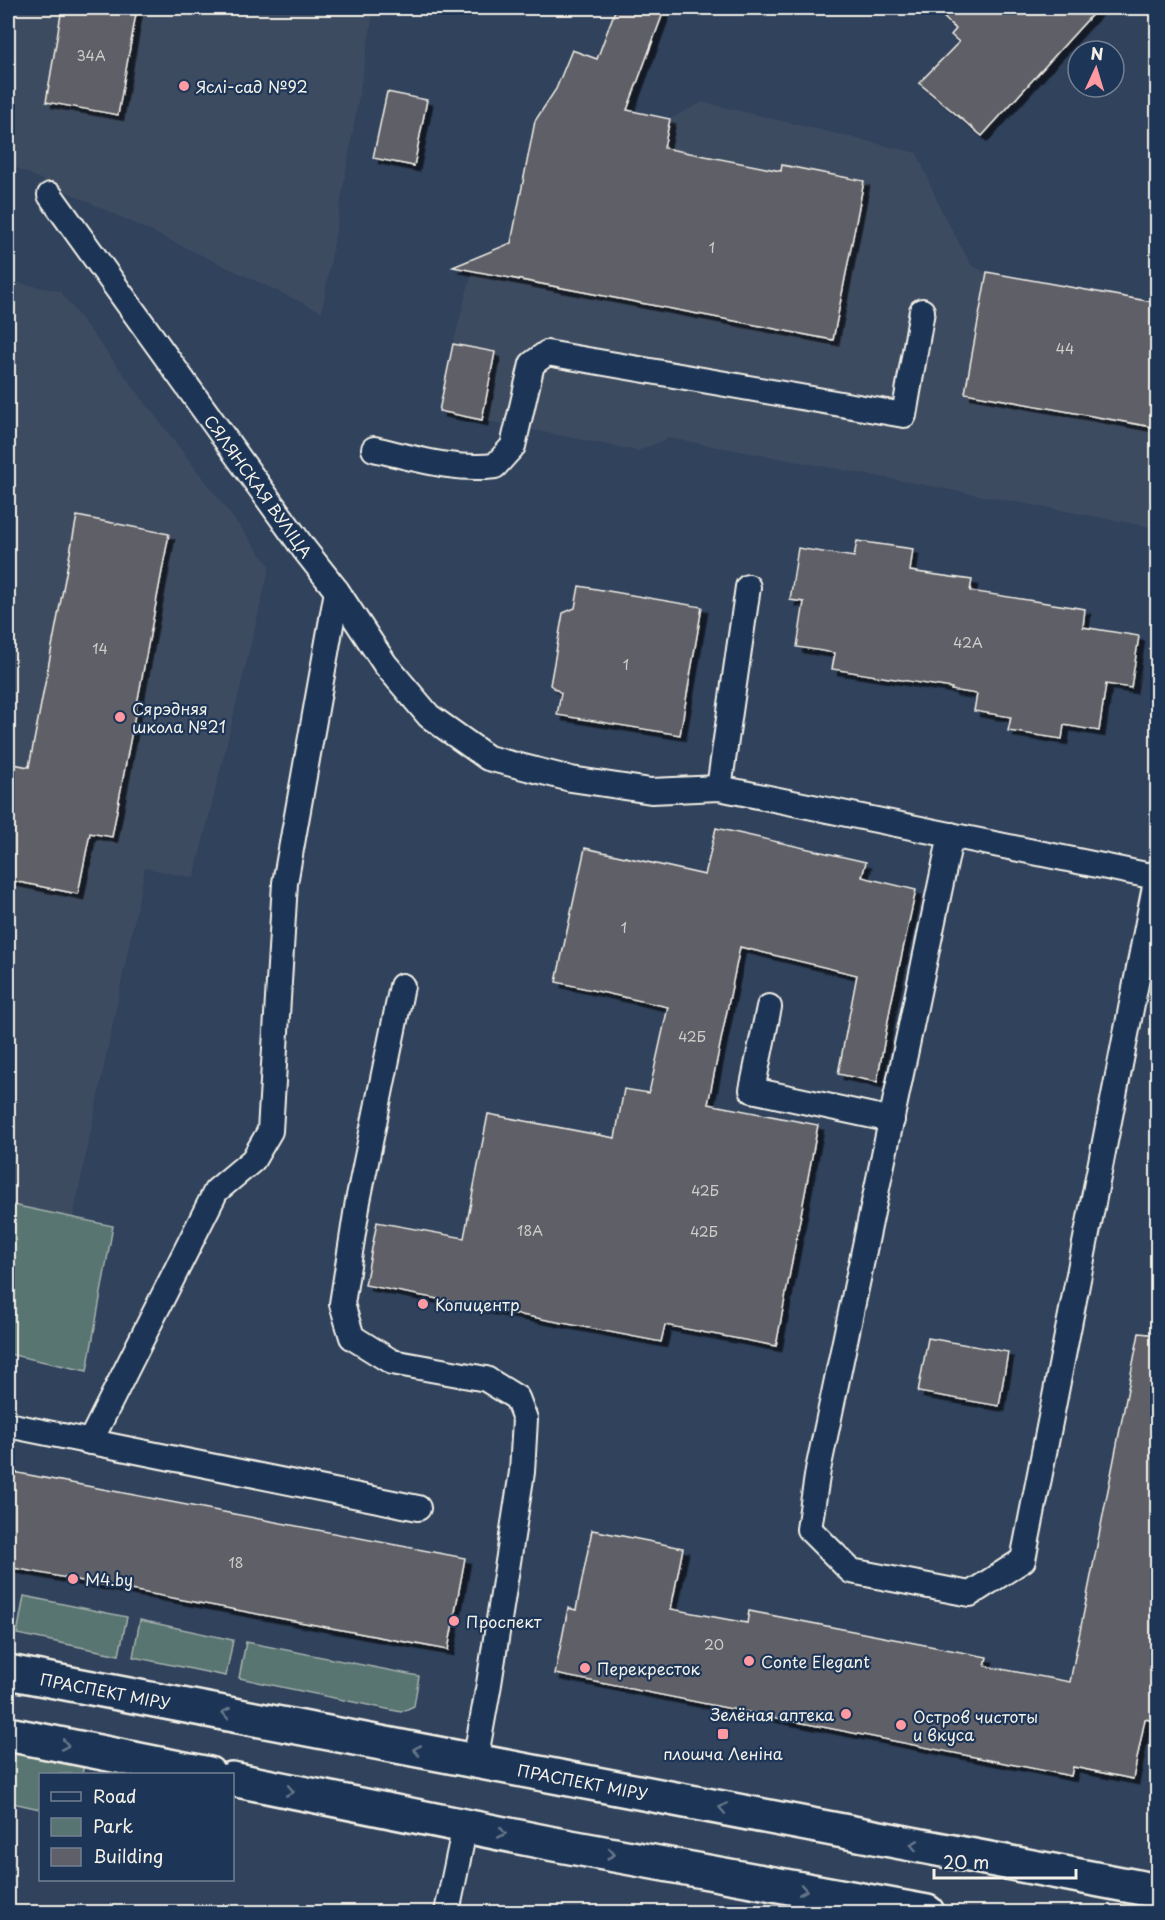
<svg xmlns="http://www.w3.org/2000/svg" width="1165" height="1920" font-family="'Playpen Sans',sans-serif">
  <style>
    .built { fill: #3e4b60 }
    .green { fill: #587472; stroke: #a6b2ad; stroke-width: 1.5 }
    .building { fill: #5e5f68; stroke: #f4f1e8; stroke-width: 1.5; filter: url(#shadow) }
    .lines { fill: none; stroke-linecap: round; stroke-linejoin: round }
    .lane-casing { stroke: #f4f1e8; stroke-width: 28 }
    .primary-casing { stroke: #f4f1e8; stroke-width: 38 }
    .lane { stroke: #1d3557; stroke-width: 24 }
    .primary { stroke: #1d3557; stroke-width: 33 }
    .oneway { stroke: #68778a }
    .poi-dot { fill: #ff9aa2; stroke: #1d3557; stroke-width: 2 }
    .labels { text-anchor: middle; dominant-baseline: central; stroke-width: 4.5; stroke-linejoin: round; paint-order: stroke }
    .number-label { font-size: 14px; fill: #ceccc8 }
    .poi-label { font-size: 16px; fill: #f4f1e8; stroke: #1d3557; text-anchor: start }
    .street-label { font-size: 16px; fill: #f4f1e8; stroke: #1d3557 }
  </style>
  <defs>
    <filter id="shadow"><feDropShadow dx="5.5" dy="5.5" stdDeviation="0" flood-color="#0009"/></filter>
  </defs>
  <rect width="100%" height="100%" fill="#30425c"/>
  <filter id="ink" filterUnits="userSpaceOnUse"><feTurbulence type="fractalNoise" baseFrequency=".0167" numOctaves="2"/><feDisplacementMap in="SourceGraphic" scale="12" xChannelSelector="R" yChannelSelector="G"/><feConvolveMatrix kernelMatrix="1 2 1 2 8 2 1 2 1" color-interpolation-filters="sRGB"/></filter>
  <g filter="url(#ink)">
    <!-- built -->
    <g class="built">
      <path d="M8,8H374L322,312L8,164Z"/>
      <path d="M702,102L917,153L942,212L972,266L987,272L1157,303V528L669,438L638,451L482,420L495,352L453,344L474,264L478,256L511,243L534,123L664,148L670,119Z"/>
      <path d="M8,281L60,291L270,566L194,878L145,868L73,1218L8,1204Z"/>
    </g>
    <!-- green -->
    <g class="green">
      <path d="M8,1204L113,1226L87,1371L8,1354Z"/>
      <path d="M24,1596L127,1617L119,1655L17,1634Z"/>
      <path d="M140,1620L233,1640L226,1676L133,1657Z"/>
      <path d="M246,1642L419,1676L414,1706L401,1712L239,1678Z"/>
      <path d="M8,1751L84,1765L82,1774H40V1809L8,1802Z"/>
    </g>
    <!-- building -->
    <g class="building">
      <path d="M62,8H137L118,115L46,102Z"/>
      <path d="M616,8H665L627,110L670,119L664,148L781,171L782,165L864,181L833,340L453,267L511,243L535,121L556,89L572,50L597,59Z"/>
      <path d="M934,8H1098L982,136L919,83L959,42L951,35L956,29Z"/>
      <path d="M387,92L427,100L414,166L373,158Z"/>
      <path d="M987,272L1158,303V428L965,393Z"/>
      <path d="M453,344L495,352L482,420L439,411Z"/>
      <path d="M77,516L169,534L112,837L90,833L78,894L8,880V763L29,767Z"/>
      <path d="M857,541L913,549L910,571L972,580L970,591L1085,609L1083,627L1139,636L1131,688L1106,684L1099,731L1064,725L1062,739L1008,731L1011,717L974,711L977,694L951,690L952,688L832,669L835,653L797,647L804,602L790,600L798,548L854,557Z"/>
      <path d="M579,586L702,607L680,735L557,715L561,693L550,685L563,613L575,608Z"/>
      <path d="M716,828L866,862L862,877L916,890L891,1004L877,1082L838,1074L857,975L740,947L708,1104L818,1125L776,1346L665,1325L661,1342L365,1285L377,1222L464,1238L488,1114L615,1138L624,1089L649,1093L668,1007L556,982L585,848L705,875Z"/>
      <path d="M1139,1333L1158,1335V1722L1145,1719L1133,1779L1073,1767L1071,1776L555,1674L568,1608L576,1610L592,1530L683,1548L671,1609L747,1623L749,1611L987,1657L985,1666L1070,1682Z"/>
      <path d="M928,1338L1008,1352L999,1406L918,1392Z"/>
      <path d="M8,1471L465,1558L448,1650L8,1567Z"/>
    </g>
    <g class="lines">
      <!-- lane casing -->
      <g class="lane-casing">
        <g id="lane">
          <path id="s1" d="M50,195L304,549L337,591L385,664L429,716L488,758L571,779L651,791L719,788L1156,877"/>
          <path d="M374,449C414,458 454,471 495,466L513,446L532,364L547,353L904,415L922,311"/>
          <path d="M719,788L748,587"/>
          <path d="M951,835L818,1470L809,1529L851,1571L970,1594L1023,1560L1158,871"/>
          <path d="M402,986L358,1201L342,1304L352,1337L392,1362L486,1379L517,1398L525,1419L522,1472L489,1684L475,1761"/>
          <path d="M769,1007L752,1090L892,1120"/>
          <path d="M8,1425L418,1508"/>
          <path d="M90,1442L216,1191L253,1160L270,1131L285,883L337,591"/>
          <path d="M447,1912L465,1826"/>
        </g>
      </g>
      <!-- primary casing -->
      <g class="primary-casing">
        <g id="primary">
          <path id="s2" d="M8,1672L1158,1891"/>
          <path d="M8,1734L209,1774"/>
          <path d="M232,1779L554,1844L927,1912"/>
        </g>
      </g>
      <!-- lane -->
      <use href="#lane" class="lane"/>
      <!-- primary -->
      <use href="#primary" class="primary"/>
    </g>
    <!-- one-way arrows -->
    <defs><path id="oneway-chevron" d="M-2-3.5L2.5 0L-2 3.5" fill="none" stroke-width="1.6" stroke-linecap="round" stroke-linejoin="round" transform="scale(1.5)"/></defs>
    <g class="oneway">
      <use href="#oneway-chevron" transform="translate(226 1713) rotate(-169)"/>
      <use href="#oneway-chevron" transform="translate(65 1745) rotate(11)"/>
      <use href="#oneway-chevron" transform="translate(417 1750) rotate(-169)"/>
      <use href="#oneway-chevron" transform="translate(290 1791) rotate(11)"/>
      <use href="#oneway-chevron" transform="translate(723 1808) rotate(-169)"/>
      <use href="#oneway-chevron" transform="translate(502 1833) rotate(11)"/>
      <use href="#oneway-chevron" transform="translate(914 1845) rotate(-169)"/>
      <use href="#oneway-chevron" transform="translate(611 1854) rotate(10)"/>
      <use href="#oneway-chevron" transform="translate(803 1890) rotate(10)"/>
    </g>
  </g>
  <!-- markers -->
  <g class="poi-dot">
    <circle cx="184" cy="86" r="6"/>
    <circle cx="120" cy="717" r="6"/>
    <circle cx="423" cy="1304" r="6"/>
    <circle cx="73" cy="1579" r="6"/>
    <circle cx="454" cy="1621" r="6"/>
    <circle cx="749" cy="1661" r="6"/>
    <circle cx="585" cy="1668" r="6"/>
    <circle cx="846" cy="1714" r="6"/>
    <circle cx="901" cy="1725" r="6"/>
    <rect x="717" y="1728" width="12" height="12" rx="3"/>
  </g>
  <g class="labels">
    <!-- number labels -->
    <g class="number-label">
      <text x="91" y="55">34А</text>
      <text x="712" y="247">1</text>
      <text x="1065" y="348">44</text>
      <text x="968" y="642">42А</text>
      <text x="100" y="648">14</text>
      <text x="626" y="664">1</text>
      <text x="624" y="927">1</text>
      <text x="692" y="1036">42Б</text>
      <text x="705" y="1190">42Б</text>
      <text x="530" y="1230">18А</text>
      <text x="704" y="1231">42Б</text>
      <text x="236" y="1562">18</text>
      <text x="714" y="1644">20</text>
    </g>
    <!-- poi labels -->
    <g class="poi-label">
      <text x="196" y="86">Яслі-сад №92</text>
      <text x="132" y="708">Сярэдняя<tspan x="132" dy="18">школа №21</tspan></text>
      <text x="435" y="1304">Копицентр</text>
      <text x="85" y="1579">М4.by</text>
      <text x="466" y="1621">Проспект</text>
      <text x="761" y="1661">Conte Elegant</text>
      <text x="597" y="1668">Перекресток</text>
      <text x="834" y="1714" text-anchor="end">Зелёная аптека</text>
      <text x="913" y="1716">Остров чистоты<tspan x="913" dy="18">и вкуса</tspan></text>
      <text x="723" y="1753" text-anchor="middle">плошча Леніна</text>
    </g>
    <!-- street labels -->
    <g class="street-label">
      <text stroke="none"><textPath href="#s1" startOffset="358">СЯЛЯНСКАЯ ВУЛІЦА</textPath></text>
      <text stroke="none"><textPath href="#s2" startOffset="99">ПРАСПЕКТ МІРУ</textPath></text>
      <text stroke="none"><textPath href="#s2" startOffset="585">ПРАСПЕКТ МІРУ</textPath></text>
    </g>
  </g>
  <!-- margin -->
  <rect width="1165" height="1920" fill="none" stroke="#1d3557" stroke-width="30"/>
  <rect x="15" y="15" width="1135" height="1890" fill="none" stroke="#f4f1e8" stroke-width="2" filter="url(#ink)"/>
  <!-- legend -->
  <rect x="39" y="1773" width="195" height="108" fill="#1d3557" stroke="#738091" stroke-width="1.5"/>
  <rect x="51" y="1792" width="30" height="9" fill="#1d3557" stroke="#738091" stroke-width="1.5"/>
  <text x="93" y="1803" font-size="18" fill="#f4f1e8">Road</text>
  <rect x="51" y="1818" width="30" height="18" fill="#587472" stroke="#738091" stroke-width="1.5"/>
  <text x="93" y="1833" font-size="18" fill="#f4f1e8">Park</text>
  <rect x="51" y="1848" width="30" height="18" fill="#5e5f68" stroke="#738091" stroke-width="1.5"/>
  <text x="93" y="1863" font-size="18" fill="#f4f1e8">Building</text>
  <!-- north arrow -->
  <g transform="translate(1096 69) rotate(4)"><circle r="28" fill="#1d3557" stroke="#738091" stroke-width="1.5"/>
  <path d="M0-4.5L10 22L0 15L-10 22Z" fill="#ff9aa2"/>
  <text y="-9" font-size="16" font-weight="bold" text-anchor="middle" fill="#f4f1e8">N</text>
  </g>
  <!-- scale -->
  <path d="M934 1869v9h142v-9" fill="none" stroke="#f4f1e8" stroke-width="3"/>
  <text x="943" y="1869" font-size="18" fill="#f4f1e8" stroke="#1d3557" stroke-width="4.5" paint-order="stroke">20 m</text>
</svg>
